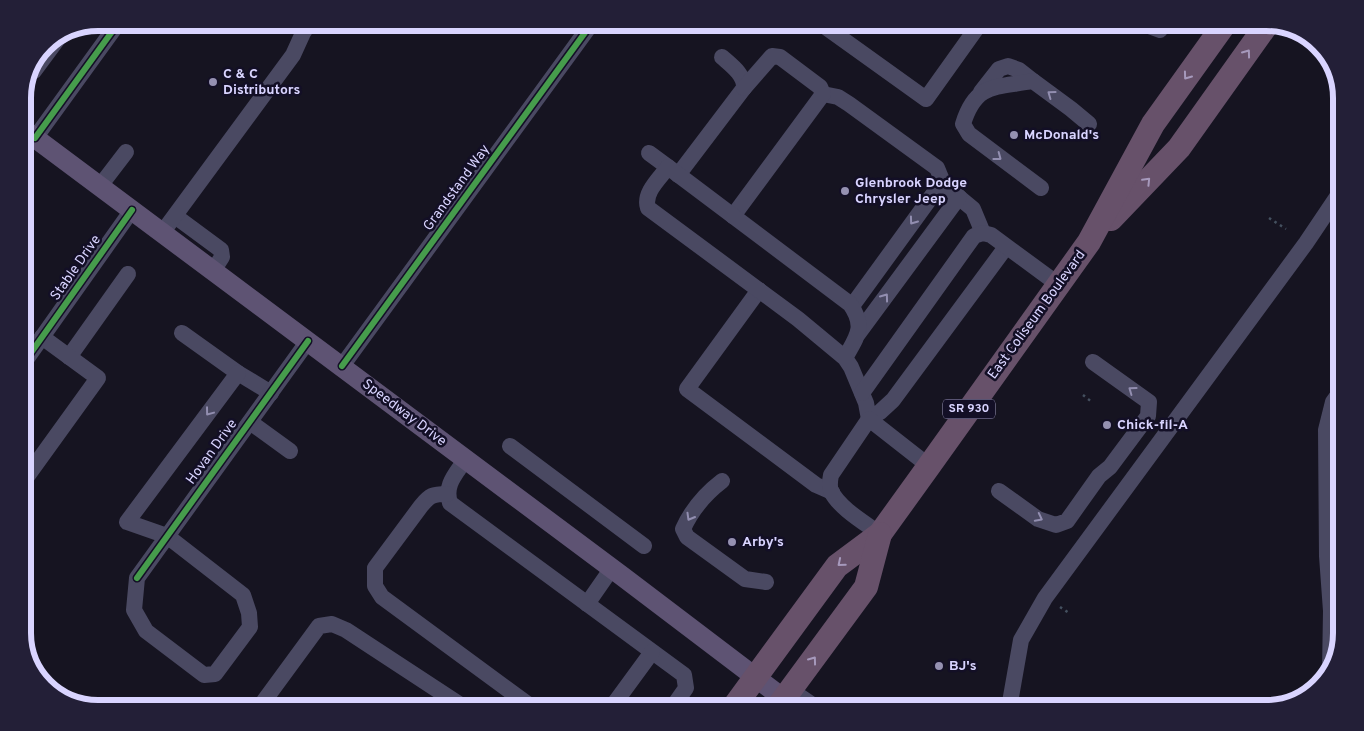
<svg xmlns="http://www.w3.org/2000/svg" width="1364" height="731" font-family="Overpass,sans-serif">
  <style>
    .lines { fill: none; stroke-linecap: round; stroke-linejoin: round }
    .path { stroke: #44505f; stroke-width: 2.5; stroke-dasharray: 2.5 4; stroke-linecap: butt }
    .minor { stroke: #4a4962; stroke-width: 16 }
    .major { stroke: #5e5373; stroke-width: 20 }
    .highway { stroke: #67516a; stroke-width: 24 }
    .cycleway-casing { stroke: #130f26; stroke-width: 9 }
    .cycleway { stroke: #469c4c; stroke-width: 6 }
    .oneway { stroke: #a699bc }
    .oneway2 { stroke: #928eb0 }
    .poi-dot { fill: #9591b1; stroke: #130f26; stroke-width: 2 }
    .labels { text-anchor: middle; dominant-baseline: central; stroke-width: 5; stroke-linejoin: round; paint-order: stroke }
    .shield { fill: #130f26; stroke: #9e99be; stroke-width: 1 }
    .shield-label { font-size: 12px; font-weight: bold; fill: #d9d4ff }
    .poi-label { font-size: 14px; font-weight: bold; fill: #d9d4ff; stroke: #130f26; text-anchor: start }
    .street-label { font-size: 14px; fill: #d9d4ff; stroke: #130f26 }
    .rim { fill: none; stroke: #d9d4ff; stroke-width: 6 }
  </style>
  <rect width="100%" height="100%" fill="#161421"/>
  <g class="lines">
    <!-- path -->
    <g class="path">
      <path d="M1269,218L1286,229"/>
      <path d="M1083,395L1093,403"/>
      <path d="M1060,607L1069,613"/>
    </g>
    <!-- minor -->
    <g class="minor">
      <path d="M1138,22L1160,30"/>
      <path d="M827,28L926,99L981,22"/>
      <path d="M33,70L34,71L57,40"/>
      <path d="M981,92L999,69L1008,66L1019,70L1033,81"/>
      <path d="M823,94L838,97L849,104L937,168L944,185L973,209L983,233"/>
      <path d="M35,138L119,22"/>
      <path d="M649,153L668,167"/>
      <path d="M678,175L744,88C745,75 731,65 722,57"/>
      <path d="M100,186L126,152"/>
      <path d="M1041,188L969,134L963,124C976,82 996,88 1033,81L1071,109L1089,124"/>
      <path d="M175,216L221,250L222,257L213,271"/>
      <path d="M733,216L823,94L820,87L780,57L772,56L744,88"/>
      <path d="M162,233L293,55L303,33L310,22"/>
      <path d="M759,290L687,389L816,485L832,492"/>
      <path d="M852,306L942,182"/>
      <path d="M182,333L238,373L271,393"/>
      <path d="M858,334L959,197"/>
      <path d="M69,357L128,274"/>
      <path d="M845,358C857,336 866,327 850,304L668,167C659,179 643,193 648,208L798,319L845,358L851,367L866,403L869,419L880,412L893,400L1006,247"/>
      <path d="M23,364L132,210"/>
      <path d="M342,366L592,23"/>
      <path d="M238,373L127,522L167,536L243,595L249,613L250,627L215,674L204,675L146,631L134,610L137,578L308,341"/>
      <path d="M862,393L974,236L983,233L991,235L1059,285"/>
      <path d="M250,422L290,451"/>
      <path d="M510,446L644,546"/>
      <path d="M465,460C456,474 444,485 450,503L684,675L686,688L672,708"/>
      <path d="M722,481C705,494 692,509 683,529L687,537L745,579L766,582"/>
      <path d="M23,482L98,378L42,337"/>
      <path d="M999,491L1038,519L1056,525L1067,521L1099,476L1110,467L1148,416L1149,402L1093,362"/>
      <path d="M447,494C433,494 430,495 421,506L375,568V586L382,597L533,708"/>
      <path d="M880,534C865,523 839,508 831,491C829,486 830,480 831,475L869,419L929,466"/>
      <path d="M587,604L612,568"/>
      <path d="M1330,671L1331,611L1327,556L1326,430L1333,402L1341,391"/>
      <path d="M788,705L784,699L801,697L817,708"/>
      <path d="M265,708L264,701L319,626L332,624L346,630L465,708"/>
      <path d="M611,708L652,652"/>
      <path d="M1009,708L1021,640L1045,598L1306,243L1341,191"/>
    </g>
    <!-- major -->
    <path class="major" d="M23,129L622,576L784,699"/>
    <!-- highway -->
    <g class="highway">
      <path d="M1111,219L1179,148L1268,23"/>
      <path d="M733,708L837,566L880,534L929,466L1089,242L1153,124L1226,22"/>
      <path d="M777,708L866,587L880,534"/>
    </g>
    <!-- cycleway casing -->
    <g class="cycleway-casing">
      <g id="cycleway">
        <path d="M35,138L119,22"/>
        <path d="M23,364L132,210"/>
        <path d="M342,366L592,23"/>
        <path d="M137,578L308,341"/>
      </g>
    </g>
    <!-- cycleway -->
    <use href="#cycleway" class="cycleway"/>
  </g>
  <!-- one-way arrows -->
  <defs><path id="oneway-chevron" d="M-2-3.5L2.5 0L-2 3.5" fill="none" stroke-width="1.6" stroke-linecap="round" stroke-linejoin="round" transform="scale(1.25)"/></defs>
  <g class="oneway">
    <use href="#oneway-chevron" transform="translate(1247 53) rotate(-54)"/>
    <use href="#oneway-chevron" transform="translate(1187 76) rotate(126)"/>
    <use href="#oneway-chevron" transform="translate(1147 181) rotate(-46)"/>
    <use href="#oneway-chevron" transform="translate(841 563) rotate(140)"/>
    <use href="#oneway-chevron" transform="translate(813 660) rotate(-54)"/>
  </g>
  <g class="oneway2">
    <use href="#oneway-chevron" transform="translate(1051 94) rotate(-144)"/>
    <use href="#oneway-chevron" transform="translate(998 157) rotate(37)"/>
    <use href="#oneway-chevron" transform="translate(913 221) rotate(126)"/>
    <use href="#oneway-chevron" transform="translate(885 297) rotate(-54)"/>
    <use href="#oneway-chevron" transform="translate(1132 390) rotate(-144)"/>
    <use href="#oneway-chevron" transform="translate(209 412) rotate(127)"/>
    <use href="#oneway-chevron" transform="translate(690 517) rotate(120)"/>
    <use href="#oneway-chevron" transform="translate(1039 518) rotate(27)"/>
  </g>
  <!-- markers -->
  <g class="poi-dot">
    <circle cx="213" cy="82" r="5"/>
    <circle cx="1014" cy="135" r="5"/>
    <circle cx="845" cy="191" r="5"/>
    <circle cx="1107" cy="425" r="5"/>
    <circle cx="732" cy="542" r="5"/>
    <circle cx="939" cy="666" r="5"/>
  </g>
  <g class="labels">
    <!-- shield labels -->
    <rect class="shield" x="943" y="399.5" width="52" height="19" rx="4"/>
    <g class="shield-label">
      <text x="969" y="409">SR 930</text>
    </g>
    <!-- poi labels -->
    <g class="poi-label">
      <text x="223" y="74">C &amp; C<tspan x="223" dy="16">Distributors</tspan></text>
      <text x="1024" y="135">McDonald's</text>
      <text x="855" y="183">Glenbrook Dodge<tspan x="855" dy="16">Chrysler Jeep</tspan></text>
      <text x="1117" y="425">Chick-fil-A</text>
      <text x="742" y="542">Arby's</text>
      <text x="949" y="666">BJ's</text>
    </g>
    <!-- street labels -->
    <g class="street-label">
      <text transform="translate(457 188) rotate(-54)">Grandstand Way</text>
      <text transform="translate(76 268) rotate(-55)">Stable Drive</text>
      <text transform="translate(1037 315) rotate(-54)">East Coliseum Boulevard</text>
      <text transform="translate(404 413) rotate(37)">Speedway Drive</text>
      <text transform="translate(212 452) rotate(-54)">Hovan Drive</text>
    </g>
  </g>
  <!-- crop -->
  <path d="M0 0H1364V731H0ZM98 31H1266A67 67 0 0 1 1333 98V633A67 67 0 0 1 1266 700H98A67 67 0 0 1 31 633V98A67 67 0 0 1 98 31Z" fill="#231f37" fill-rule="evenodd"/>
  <path class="rim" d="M98 31H1266A67 67 0 0 1 1333 98V633A67 67 0 0 1 1266 700H98A67 67 0 0 1 31 633V98A67 67 0 0 1 98 31Z"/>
</svg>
